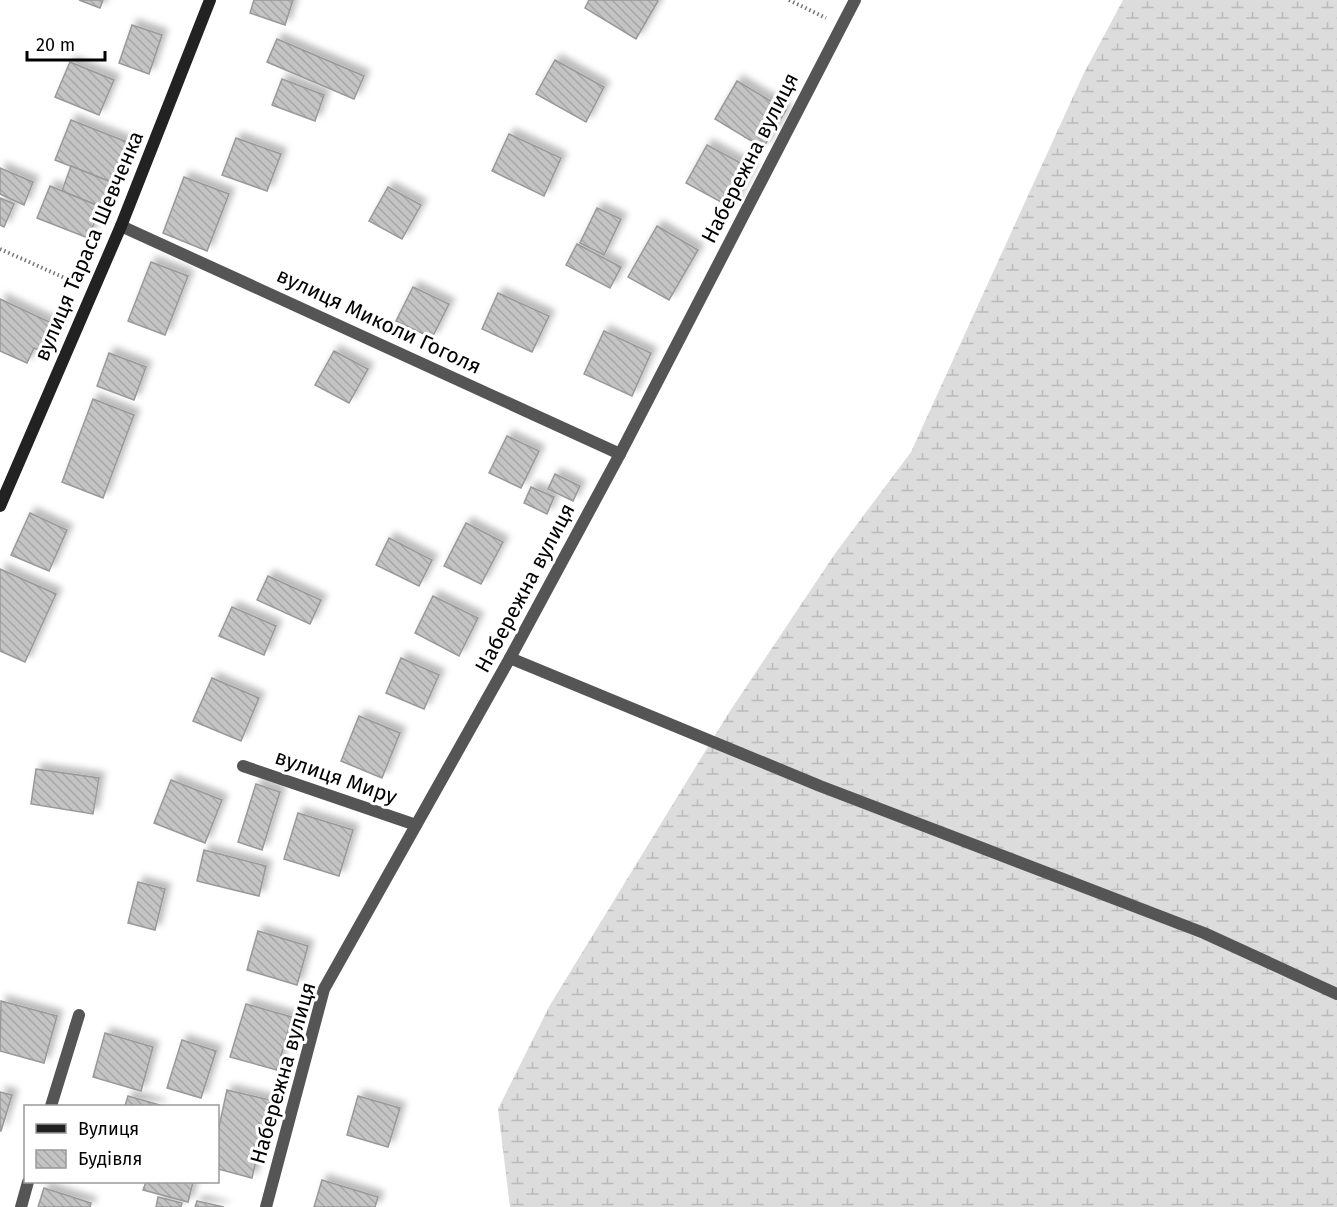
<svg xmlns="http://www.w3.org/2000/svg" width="1337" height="1207" font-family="'Fira Sans',sans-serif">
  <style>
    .wetland { fill: url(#wetland-marsh) }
    .building { fill: url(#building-back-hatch); stroke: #999; stroke-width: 1.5; filter: url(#shadow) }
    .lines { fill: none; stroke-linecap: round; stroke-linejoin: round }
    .path { stroke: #777; stroke-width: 4; stroke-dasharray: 1.5 3; stroke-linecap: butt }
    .minor { stroke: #555; stroke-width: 12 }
    .secondary { stroke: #222; stroke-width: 12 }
    .labels { text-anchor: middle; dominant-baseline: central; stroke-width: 6; stroke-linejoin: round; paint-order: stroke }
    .street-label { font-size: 21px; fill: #000; stroke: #fff }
  </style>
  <defs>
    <pattern id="wetland-marsh" width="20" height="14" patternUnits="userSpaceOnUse" patternTransform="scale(1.5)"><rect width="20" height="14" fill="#dcdcdc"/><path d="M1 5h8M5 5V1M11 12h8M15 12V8" fill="none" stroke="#bbb"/></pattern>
    <pattern id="building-back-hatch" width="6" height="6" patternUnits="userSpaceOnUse" patternTransform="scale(1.5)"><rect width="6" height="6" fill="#c4c4c4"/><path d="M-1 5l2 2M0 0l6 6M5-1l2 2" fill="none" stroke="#a7a7a7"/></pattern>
    <filter id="shadow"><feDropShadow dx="5.5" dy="-5.5" stdDeviation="3" flood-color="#0004"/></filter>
  </defs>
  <rect width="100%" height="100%" fill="#fff"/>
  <!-- wetland -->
  <path class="wetland" d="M1123,0H1337V1207H510L498,1109L550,1005L728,714L834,555L911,452L1083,75Z"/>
  <!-- building -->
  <g class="building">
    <path d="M79,0H103L100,8Z"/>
    <path d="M254,0H293L285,25L250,13Z"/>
    <path d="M589,0H656L658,1L636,39L585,8Z"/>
    <path d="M132,25L162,35L149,74L119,63Z"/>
    <path d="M277,39L364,76L354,99L267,62Z"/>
    <path d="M555,60L604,87L586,122L536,94Z"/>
    <path d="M70,62L114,80L99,115L55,97Z"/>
    <path d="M282,79L324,95L315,121L272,105Z"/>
    <path d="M737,81L786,110L763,148L715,119Z"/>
    <path d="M71,120L127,142L111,182L55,160Z"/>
    <path d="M509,134L561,158L544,196L492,171Z"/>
    <path d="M236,138L281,154L267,191L222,175Z"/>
    <path d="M707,145L752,169L732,208L686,183Z"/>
    <path d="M71,166L111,182L105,196L110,198L106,209L62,191Z"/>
    <path d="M0,168L33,182L24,205L0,194Z"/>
    <path d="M184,177L229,194L207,251L163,233Z"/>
    <path d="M50,186L101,207L88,238L37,218Z"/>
    <path d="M388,187L421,205L402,239L369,221Z"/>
    <path d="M0,198L14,204L4,227L0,225Z"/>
    <path d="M597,208L621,219L604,255L580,243Z"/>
    <path d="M657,226L698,250L669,300L628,277Z"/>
    <path d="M577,244L621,267L610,288L566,265Z"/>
    <path d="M151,262L188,276L165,335L128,321Z"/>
    <path d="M413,287L449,304L432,338L396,321Z"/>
    <path d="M498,293L549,316L532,352L482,329Z"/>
    <path d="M0,299L58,326L45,353L34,348L27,363L0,351Z"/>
    <path d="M604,331L651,353L632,396L584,374Z"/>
    <path d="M334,351L368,369L349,403L315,385Z"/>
    <path d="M109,353L146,367L134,400L97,386Z"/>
    <path d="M93,399L134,415L103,498L62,482Z"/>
    <path d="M507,436L539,451L521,488L489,473Z"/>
    <path d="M555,474L580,486L573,501L548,489Z"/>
    <path d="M531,487L554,497L547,514L524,503Z"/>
    <path d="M30,513L67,530L49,571L11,555Z"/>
    <path d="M466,523L503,542L481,584L444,566Z"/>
    <path d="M389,538L432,560L419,586L376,565Z"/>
    <path d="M0,569L56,594L25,662L0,651Z"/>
    <path d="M268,576L321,600L310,624L257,600Z"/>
    <path d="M433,596L478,618L459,656L415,633Z"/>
    <path d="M232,607L276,626L264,655L219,636Z"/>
    <path d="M401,658L439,675L424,709L386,693Z"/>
    <path d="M212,678L259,698L241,741L193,721Z"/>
    <path d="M359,716L400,733L382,778L341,761Z"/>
    <path d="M36,769L99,778L93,814L31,804Z"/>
    <path d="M171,780L222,800L205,843L154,823Z"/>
    <path d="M256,784L280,792L262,850L238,842Z"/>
    <path d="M298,813L353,830L339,876L284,859Z"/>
    <path d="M204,850L266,866L259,896L197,881Z"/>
    <path d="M138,882L165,889L155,930L128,923Z"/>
    <path d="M258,931L308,946L297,985L247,970Z"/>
    <path d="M1,1001L57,1016L44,1063L0,1051Z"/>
    <path d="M246,1004L292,1017L277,1070L230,1057Z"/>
    <path d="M105,1033L153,1047L141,1091L93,1077Z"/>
    <path d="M182,1040L216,1051L201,1098L167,1088Z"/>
    <path d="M227,1090L270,1100L252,1178L218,1169V1131Z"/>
    <path d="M0,1092L12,1095L1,1131H0Z"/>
    <path d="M128,1096L160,1105V1106H125Z"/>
    <path d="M358,1096L400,1108L388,1147L347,1135Z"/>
    <path d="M322,1180L378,1197L375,1207H314Z"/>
    <path d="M146,1182H193L188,1202L143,1190Z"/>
    <path d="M44,1188L91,1203L90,1207H38Z"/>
    <path d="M158,1197L182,1203L181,1207H156Z"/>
    <path d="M197,1201L224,1207H195Z"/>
  </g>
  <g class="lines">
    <!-- path -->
    <g class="path">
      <path d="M789,0L826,18"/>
      <path d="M0,249L76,283"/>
    </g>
    <!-- minor -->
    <g class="minor">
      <path d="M121,226L620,454"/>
      <path d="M510,658L820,786L1204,933L1337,994"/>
      <path d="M243,766L416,825"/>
      <path d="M51,1106L79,1015"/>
      <path d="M21,1207L28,1182"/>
      <path d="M266,1207L324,989L510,658L620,454L855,0"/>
    </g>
    <!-- secondary -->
    <path class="secondary" d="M0,506L121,226L210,0"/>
  </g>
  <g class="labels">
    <!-- street labels -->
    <g class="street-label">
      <text transform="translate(750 158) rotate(-63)">Набережна вулиця</text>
      <text transform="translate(89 246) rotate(-67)">вулиця Тараса Шевченка</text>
      <text transform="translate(379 321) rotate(25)">вулиця Миколи Гоголя</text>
      <text transform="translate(525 588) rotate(-62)">Набережна вулиця</text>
      <text transform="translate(336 777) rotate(19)">вулиця Миру</text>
      <text transform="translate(283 1073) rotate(-74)">Набережна вулиця</text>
    </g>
  </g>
  <!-- legend -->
  <rect x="24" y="1105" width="195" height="78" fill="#ffffff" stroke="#999999" stroke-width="1.5"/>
  <rect x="36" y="1124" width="30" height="9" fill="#222222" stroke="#999999" stroke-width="1.5"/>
  <text x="78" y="1135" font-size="18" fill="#000000">Вулиця</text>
  <rect x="36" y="1150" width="30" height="18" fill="url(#building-back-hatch)" stroke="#999999" stroke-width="1.5"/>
  <text x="78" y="1165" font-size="18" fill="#000000">Будівля</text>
  <!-- scale -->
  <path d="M27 51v9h78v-9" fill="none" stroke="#000000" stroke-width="3"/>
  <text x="36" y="51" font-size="18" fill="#000000" stroke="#ffffff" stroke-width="4.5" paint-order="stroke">20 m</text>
</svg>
